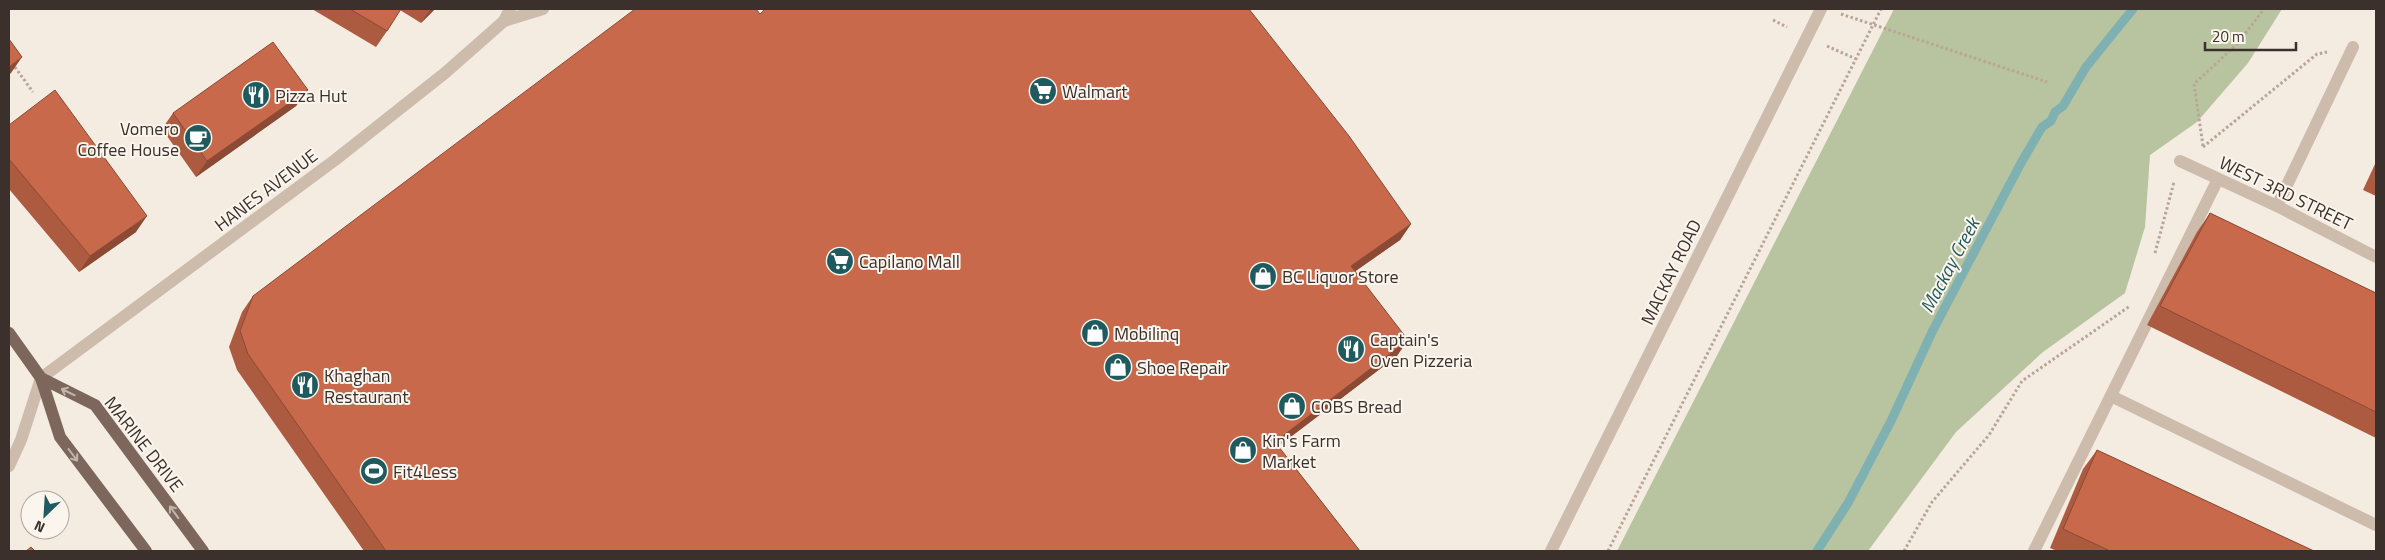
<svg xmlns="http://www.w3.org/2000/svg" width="2385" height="560" font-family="'Titillium Web',sans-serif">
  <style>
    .green { fill: #b8c4a0 }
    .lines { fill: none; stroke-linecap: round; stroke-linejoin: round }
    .stream { stroke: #7fb0b2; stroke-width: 9 }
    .path { stroke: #b9a596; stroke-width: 3; stroke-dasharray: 2.5 2.5; stroke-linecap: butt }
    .minor { stroke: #cdbbac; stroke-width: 12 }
    .major { stroke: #7d675c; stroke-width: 12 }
    .wall { fill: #ac5a40 }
    .shaded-wall { fill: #8c4a34 }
    .building { fill: #c8694b; stroke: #8c4a34 }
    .oneway { stroke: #c2b5ac }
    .labels { text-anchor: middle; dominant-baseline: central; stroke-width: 4; stroke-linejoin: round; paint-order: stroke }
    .poi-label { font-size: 18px; fill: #3b302b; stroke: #fbf5ee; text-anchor: start }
    .street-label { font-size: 18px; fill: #3b302b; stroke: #fbf5ee }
    .water-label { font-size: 19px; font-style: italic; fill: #1f5a5e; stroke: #fbf5ee }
  </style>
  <rect width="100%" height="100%" fill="#f4ebe1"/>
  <!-- green -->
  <path class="green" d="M1894,9H2282L2248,63L2197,122L2150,155L2145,227L2125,293L2043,352L1956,432L1868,551H1617Z"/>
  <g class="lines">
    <!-- stream -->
    <path class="stream" d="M1817,551L1848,503L1891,421L1933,330L2021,163L2042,127L2051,121L2055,112L2063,106L2086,67L2133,9"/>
    <!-- path -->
    <g class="path">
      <path d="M1841,14L2047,82"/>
      <path d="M1773,20L1787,27"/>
      <path d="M1827,46L1856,59"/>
      <path d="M9,59L33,92"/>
      <path d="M2203,146L2194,84L2238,43L2264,9"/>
      <path d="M2203,147L2317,54L2327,52"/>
      <path d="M2155,253L2174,182"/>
      <path d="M1608,551L1881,9"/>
      <path d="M1904,551L1932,502L1989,435L2022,381L2130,306"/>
    </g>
    <!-- minor -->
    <g class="minor">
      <path d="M504,21L543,9"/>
      <path d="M2180,161L2277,206L2376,257"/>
      <path d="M2277,206L2353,47"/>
      <path d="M2111,396L2376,525"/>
      <path d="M9,466L21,440L41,378L335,160L445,73L504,21L510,9"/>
      <path d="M1551,551L1821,9"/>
      <path d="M2034,551L2218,179"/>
    </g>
    <!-- major -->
    <g class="major">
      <path d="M9,333L41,378L60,437L146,551"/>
      <path d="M41,378L95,405L203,551"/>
    </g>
  </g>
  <!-- wall -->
  <g class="wall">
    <path d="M312,9H435L421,23L400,10L387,31L376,47Z"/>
    <path d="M760,14L1411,224L1400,240L1355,271L1397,356L1278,446L1360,551H364L237,370L229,347L242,312L253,296Z"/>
    <path d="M308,90L296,106L196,177L162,129L173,113Z"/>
    <path d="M9,125L136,232L79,272L9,189Z"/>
    <path d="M2376,162V196L2363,190Z"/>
    <path d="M2210,213L2376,293V438L2147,325L2197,232Z"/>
    <path d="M2097,450L2314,551H2057L2050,548L2083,469Z"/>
  </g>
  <!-- shaded-wall -->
  <g class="shaded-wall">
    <path d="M431,9H435L421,23Z"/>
    <path d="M22,57L11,73L9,75V67Z"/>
    <path d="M308,90L296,106L196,177L207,161Z"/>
    <path d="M147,216L136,232L79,272L90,256Z"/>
    <path d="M1411,224L1400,240L1340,282L1351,266Z"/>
    <path d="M1408,340L1397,356L1263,458L1275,442Z"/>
  </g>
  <!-- building -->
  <g class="building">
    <path d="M350,9H401L387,31Z"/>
    <path d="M635,9H756L760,14L765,9H1249L1349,136L1411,224L1351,266L1408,340L1275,442L1360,551H386L248,354L240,331L253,296Z"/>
    <path d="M9,39L22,57L9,67Z"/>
    <path d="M273,42L308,90L207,161L173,113Z"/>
    <path d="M55,90L147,216L90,256L9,159V125Z"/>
    <path d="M2210,213L2376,293V412L2160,306Z"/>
    <path d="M2097,450L2314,551H2110L2063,529Z"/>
    <path d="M31,547L35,551H26Z"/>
  </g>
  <!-- one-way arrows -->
  <defs><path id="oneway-shaft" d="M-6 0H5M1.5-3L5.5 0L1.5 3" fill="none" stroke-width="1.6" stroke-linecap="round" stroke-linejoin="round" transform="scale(1.25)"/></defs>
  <g class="oneway">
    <use href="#oneway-shaft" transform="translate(68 392) rotate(-154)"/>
    <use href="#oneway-shaft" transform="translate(73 455) rotate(53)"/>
    <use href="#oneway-shaft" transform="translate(174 512) rotate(-126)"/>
  </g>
  <!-- icons -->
  <defs>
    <g id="supermarket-disc" transform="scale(1.4375)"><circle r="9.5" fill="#1f5a5e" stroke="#fbf5ee"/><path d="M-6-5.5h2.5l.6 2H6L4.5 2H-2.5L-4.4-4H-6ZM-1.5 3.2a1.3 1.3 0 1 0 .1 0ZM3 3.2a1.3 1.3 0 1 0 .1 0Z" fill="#fff"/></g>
    <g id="restaurant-disc" transform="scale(1.4375)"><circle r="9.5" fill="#1f5a5e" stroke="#fbf5ee"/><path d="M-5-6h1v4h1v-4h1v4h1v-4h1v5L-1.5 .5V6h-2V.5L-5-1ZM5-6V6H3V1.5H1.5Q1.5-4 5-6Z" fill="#fff"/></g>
    <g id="cafe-disc" transform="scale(1.4375)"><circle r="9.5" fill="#1f5a5e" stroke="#fbf5ee"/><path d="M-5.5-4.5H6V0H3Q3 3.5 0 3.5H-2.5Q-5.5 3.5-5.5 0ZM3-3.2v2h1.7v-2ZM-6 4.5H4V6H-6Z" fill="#fff"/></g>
    <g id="shop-disc" transform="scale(1.4375)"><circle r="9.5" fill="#1f5a5e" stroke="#fbf5ee"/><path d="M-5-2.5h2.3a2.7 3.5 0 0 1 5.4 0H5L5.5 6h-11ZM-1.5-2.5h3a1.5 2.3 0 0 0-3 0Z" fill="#fff"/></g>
    <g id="stadium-disc" transform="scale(1.4375)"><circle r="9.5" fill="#1f5a5e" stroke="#fbf5ee"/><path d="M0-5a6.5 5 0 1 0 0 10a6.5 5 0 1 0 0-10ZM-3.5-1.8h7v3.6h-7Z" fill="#fff"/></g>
  </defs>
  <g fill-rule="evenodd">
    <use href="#supermarket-disc" x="1043" y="91"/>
    <use href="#restaurant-disc" x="256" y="95"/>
    <use href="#cafe-disc" x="198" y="138"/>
    <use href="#supermarket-disc" x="840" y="261"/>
    <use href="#shop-disc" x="1263" y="276"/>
    <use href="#shop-disc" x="1095" y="333"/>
    <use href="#restaurant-disc" x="1351" y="349"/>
    <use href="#shop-disc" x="1118" y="367"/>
    <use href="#restaurant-disc" x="305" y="385"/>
    <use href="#shop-disc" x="1292" y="406"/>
    <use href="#shop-disc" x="1243" y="450"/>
    <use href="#stadium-disc" x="374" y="471"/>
  </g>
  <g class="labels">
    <!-- poi labels -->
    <g class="poi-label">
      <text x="1062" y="91">Walmart</text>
      <text x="275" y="95">Pizza Hut</text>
      <text x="179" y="128" text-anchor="end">Vomero<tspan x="179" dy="21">Coffee House</tspan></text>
      <text x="859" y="261">Capilano Mall</text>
      <text x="1282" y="276">BC Liquor Store</text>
      <text x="1114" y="333">Mobilinq</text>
      <text x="1370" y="339">Captain's<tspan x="1370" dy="21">Oven Pizzeria</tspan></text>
      <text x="1137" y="367">Shoe Repair</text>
      <text x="324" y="375">Khaghan<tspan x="324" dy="21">Restaurant</tspan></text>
      <text x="1311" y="406">COBS Bread</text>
      <text x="1262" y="440">Kin's Farm<tspan x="1262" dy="21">Market</tspan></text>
      <text x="393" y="471">Fit4Less</text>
    </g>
    <!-- street labels -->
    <g class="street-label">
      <text transform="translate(266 190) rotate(-37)">HANES AVENUE</text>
      <text transform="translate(2286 193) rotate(26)">WEST 3RD STREET</text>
      <text transform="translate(1671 272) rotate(-64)">MACKAY ROAD</text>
      <text transform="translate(144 444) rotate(52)">MARINE DRIVE</text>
    </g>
    <!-- water labels -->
    <g class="water-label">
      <text transform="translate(1949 265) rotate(-62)">Mackay Creek</text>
    </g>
  </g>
  <!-- border -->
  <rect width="2385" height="560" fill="none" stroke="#3b302b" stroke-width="20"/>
  <!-- north arrow -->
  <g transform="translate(45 515) rotate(205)"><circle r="24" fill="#fbf5ee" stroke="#aea6a0"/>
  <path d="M0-4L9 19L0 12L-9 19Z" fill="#1f5a5e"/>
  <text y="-8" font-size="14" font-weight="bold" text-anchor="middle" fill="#3b302b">N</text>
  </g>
  <!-- scale -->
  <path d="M2205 42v8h91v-8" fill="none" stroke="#3b302b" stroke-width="2.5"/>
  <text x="2212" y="42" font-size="15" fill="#3b302b" stroke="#fbf5ee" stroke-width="4" paint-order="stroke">20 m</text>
</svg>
